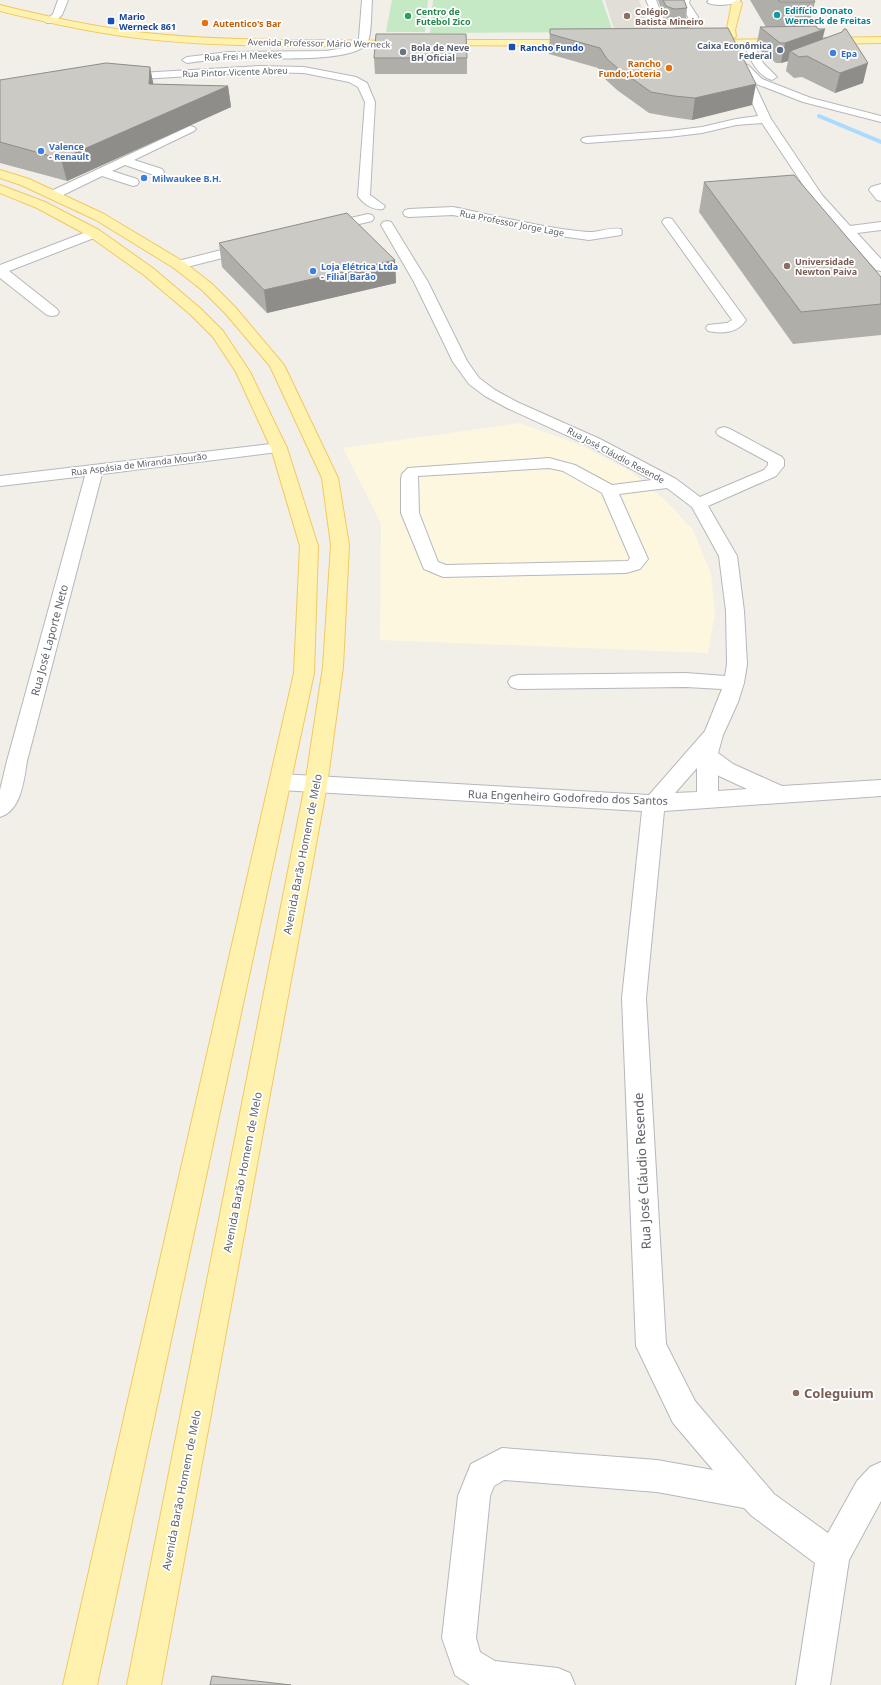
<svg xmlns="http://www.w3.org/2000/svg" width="881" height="1685" font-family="'Noto Sans',sans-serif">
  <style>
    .commercial { fill: #fef7e0 }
    .education { fill: #e1ded6 }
    .green { fill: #c5e8c5 }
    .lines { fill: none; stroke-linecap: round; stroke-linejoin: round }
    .stream { stroke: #aadaff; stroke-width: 4 }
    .minor-casing { stroke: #b5b8bc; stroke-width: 2 }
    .major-casing { stroke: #f2c960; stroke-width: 2 }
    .minor { fill: #fff; fill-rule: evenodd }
    .major { fill: #fff2af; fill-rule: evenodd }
    .wall { fill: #afaea9 }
    .shaded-wall { fill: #8f8d8a }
    .building { fill: #cccac5; stroke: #8f8d8a }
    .culture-dot { fill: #0f9aa8; stroke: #fff; stroke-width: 1.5 }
    .leisure-dot { fill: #2e9e5b; stroke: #fff; stroke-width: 1.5 }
    .education-dot { fill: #8d6e63; stroke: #fff; stroke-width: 1.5 }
    .transit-dot { fill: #1a4fb4; stroke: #fff; stroke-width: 1.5 }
    .food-dot { fill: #e8710a; stroke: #fff; stroke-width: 1.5 }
    .service-dot { fill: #5c6f8a; stroke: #fff; stroke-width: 1.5 }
    .worship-dot { fill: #6b7280; stroke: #fff; stroke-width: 1.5 }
    .shop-dot { fill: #3f7fe0; stroke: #fff; stroke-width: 1.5 }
    .labels { text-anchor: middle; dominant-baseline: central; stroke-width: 3.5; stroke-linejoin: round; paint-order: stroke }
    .far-culture-label { font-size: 9px; font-weight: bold; fill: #0d838f; stroke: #fff; text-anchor: start }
    .far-leisure-label { font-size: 9px; font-weight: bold; fill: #27864d; stroke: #fff; text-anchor: start }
    .far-education-label { font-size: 9px; font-weight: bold; fill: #785e54; stroke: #fff; text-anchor: start }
    .far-transit-label { font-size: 9px; font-weight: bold; fill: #164399; stroke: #fff; text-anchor: start }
    .far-food-label { font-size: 9px; font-weight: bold; fill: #c56008; stroke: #fff; text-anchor: start }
    .far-street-label { font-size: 9px; fill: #5f6368; stroke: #fff }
    .far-service-label { font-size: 9px; font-weight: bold; fill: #4e5e75; stroke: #fff; text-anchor: end }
    .far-worship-label { font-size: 9px; font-weight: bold; fill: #5b616d; stroke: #fff; text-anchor: start }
    .far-shop-label { font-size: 9px; font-weight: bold; fill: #366cbe; stroke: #fff; text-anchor: start }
    .street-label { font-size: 11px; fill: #5f6368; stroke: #fff }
    .near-street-label { font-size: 13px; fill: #5f6368; stroke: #fff }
    .near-education-label { font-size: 13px; font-weight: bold; fill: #785e54; stroke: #fff; text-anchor: start }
  </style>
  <rect width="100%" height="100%" fill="#f1efe8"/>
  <!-- commercial -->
  <path class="commercial" d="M520,423L582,446L630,471L667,502L693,530L711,574L715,613L708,653L380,640L381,523L343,448Z"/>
  <!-- education -->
  <path class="education" d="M605,0H639L650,32H615Z"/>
  <!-- green -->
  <g class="green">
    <path d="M392,0H428L425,32H386Z"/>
    <path d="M433,0H602L613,32L430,33Z"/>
  </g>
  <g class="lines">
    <!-- stream -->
    <path class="stream" d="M819,116L881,142"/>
    <!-- minor casing -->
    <g class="minor-casing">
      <g id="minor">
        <path d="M58,0H68L62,15L53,23H47L45,21L53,14Z"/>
        <path d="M362,0H372C371,10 372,39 366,45C347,64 258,57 230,58C215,59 201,61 187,63L182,60L187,57L229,52L326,51L350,47L358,41L359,38Z"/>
        <path d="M646,0H656L663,18L672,21L687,20L688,17L679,3L680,0H690L689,3L698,17L696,23C688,31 665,25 656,22Z"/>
        <path d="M709,0H741C735,5 713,7 707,2Z"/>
        <path d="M778,39L782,40L783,42L782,44L760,47L756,49L763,63L777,77L772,80C759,77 750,60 746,48L754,42Z"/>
        <path d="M741,63L748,65L762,79L811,98L881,116V122L803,102L754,83L771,119L822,195L850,226L881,222V230L857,233L881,259V271L876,270L813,200L762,123L736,125L702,133L669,137L587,143L583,142L581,140L583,138L587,137L669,131L702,127L736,119L758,116L736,66Z"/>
        <path d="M260,66L304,67L356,77L367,83L375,102L370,195L385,206L383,209C374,211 363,204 358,196L365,102L358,87L349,82L304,73L260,72L122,80L117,77L122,74Z"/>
        <path d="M190,126L194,127L196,129L194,131L134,160L162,169L164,172L162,175H154L125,165L112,171L137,179L139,182L137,185L133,186L102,176L57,198H49L47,195L49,192Z"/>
        <path d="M881,184V201L877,200L869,190L871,187Z"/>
        <path d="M453,207C497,216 542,228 587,232C598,233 609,227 621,229L622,232L621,235L589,240L560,236L453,215L409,217L405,216L403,213L405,210L409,209Z"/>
        <path d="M368,214L372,215L374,218L372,221L325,232L320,231L319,228L320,225Z"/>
        <path d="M668,218L672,219L746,320C738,333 722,334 708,331L706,328L708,325L727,323L732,320L662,222L664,219Z"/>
        <path d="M387,221L391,222L393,225L428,282L467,361L479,378L495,390L517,402L600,439L676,479L700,497L764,470L768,465V462L718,435L716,432L718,429L724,427L730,429L782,457L784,460V466L776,476L708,506L737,556L744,611L747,664L744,683L738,702L723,735L718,753L733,764L782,786L881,780V796L664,811L646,998L666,1344L695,1401L774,1494L828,1533L857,1481L870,1467L881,1462V1501L849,1560L830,1685H796L815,1563L752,1516L744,1508L657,1492L504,1480L494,1486L490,1496L476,1638L480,1652L495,1661L558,1668L570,1673L575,1685H470L455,1675L442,1638L458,1496L471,1464L502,1448L657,1460L713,1470L673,1423L636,1346L622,998L642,811L280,790L273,788L269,782L273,776L280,774L649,795L705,731L722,689L686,687L518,689L511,687L508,682L511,677L518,675L686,673L725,676L727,664L726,611L719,556L692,507L667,488L619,494L648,559L640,569L626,573L443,577L424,569L401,513V479L402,474L408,468L549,458L575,465L612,485L652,480L588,445L507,408L485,396L469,384L453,362L414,282L381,225L383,222ZM549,468L563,471L602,493L630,558L628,561L446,565L438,562L419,513L418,476ZM697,768V792L675,793ZM718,775L719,776L747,789L718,791Z"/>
        <path d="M94,229L99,230L100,233L99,236L9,271L57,309L59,312L57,315L52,316L47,315L0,278V265Z"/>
        <path d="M249,243L254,244L256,247L254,250L179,269L174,268L172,265L174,262Z"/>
        <path d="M279,443L285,445L287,448L285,451L102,474L27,761C24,780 21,811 0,817V790L7,761L85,476L0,486V476Z"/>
      </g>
    </g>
    <!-- major casing -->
    <g class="major-casing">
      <g id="major">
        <path d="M737,0L742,3L735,30L736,36L734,38H707L705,36L707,34L726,33L732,3Z"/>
        <path d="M0,5C40,15 81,24 122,30C215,43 310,39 404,41L409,44L404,47C310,45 215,49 122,36C81,30 40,21 0,11Z"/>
        <path d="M881,37V43L824,44L819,41L824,38Z"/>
        <path d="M786,39L790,40L791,42L790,44L706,46L701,43L706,40Z"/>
        <path d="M436,40H580L585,43L580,46L432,45L431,43Z"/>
        <path d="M0,170L29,179L104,214L184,262L212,284L235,307L284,365L338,478L349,545L343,667L327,785L161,1685H127L305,785L323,667L331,545L322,478L270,366L225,313L202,290L174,268L96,220L21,185L0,178Z"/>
        <path d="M0,185L45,202L99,230L154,269L201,309L223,331L250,372L287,448L318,546L314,673L97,1685H63L294,673L300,546L271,448L236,372L213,337L191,315L144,275L89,236L37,208L0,193Z"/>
      </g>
    </g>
    <!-- minor -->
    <use href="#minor" class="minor"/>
    <!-- major -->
    <use href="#major" class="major"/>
  </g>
  <!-- wall -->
  <g class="wall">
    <path d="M658,0H684L687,8L686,19H672L664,17Z"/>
    <path d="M750,0H814L815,2L809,26L823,39L863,83L835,93L802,77L794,78L786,71L788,61L781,63H776L756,47L760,27H766Z"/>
    <path d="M550,29L752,105L692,120L671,117L649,113L617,90L605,79L598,68L549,54Z"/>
    <path d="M374,58H467V74H375Z"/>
    <path d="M150,67L153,84L228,86L231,107L67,181L0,163V80Z"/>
    <path d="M704,182L881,277V335L793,344L699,212Z"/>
    <path d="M219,243L395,260L396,283L267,313L222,267Z"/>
  </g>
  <!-- shaded-wall -->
  <g class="shaded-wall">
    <path d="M825,29L820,49L790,51L788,61L781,63L785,43Z"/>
    <path d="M868,63L863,83L835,93L840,73Z"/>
    <path d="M150,67L154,87L149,84Z"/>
    <path d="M756,84L752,105L692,120L695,98Z"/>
    <path d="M228,86L231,107L67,181L61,159Z"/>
    <path d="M395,260L396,283L267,313L264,290Z"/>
  </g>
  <!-- building -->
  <g class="building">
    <path d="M663,0H684L687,8L674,9L666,6Z"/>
    <path d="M778,0H814L815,2H780Z"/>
    <path d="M816,26L818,29H825L785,43H780L760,27Z"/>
    <path d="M728,28L756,84L695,98L674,96L651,92L620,70L607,59L600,48L550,34V29Z"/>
    <path d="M844,29H846L868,63L840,73L807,56L799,57L790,51L842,32Z"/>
    <path d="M376,34H466L467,58H374Z"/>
    <path d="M106,63L150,67L149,84L228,86L61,159L0,142V80Z"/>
    <path d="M794,175L881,277V304L801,312L704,182Z"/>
    <path d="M347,213L395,260L264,290L219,243Z"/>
    <path d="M212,1676L291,1685H210Z"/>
  </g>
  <!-- markers -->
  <circle class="culture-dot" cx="777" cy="15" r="4"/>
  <circle class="leisure-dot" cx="408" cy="16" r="4"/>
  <g class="education-dot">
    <circle cx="627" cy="16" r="4"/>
    <circle cx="787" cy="266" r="4"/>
    <circle cx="796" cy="1393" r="4"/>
  </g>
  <g class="transit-dot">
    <rect x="107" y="17" width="8" height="8" rx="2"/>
    <rect x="508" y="43" width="8" height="8" rx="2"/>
  </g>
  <g class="food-dot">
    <circle cx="205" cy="23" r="4"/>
    <circle cx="669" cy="68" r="4"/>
  </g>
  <circle class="service-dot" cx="780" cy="50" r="4"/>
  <circle class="worship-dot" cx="403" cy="52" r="4"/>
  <g class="shop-dot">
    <circle cx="833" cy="53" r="4"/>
    <circle cx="41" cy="151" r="4"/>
    <circle cx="144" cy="178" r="4"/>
    <circle cx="313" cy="271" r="4"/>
  </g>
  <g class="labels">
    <!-- far-culture labels -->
    <g class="far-culture-label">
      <text x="785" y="10">Edifício Donato<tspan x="785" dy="10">Werneck de Freitas</tspan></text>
    </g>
    <!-- far-leisure labels -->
    <g class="far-leisure-label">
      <text x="416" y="11">Centro de<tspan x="416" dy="10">Futebol Zico</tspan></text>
    </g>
    <!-- far-education labels -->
    <g class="far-education-label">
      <text x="635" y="11">Colégio<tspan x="635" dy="10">Batista Mineiro</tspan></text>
      <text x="795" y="261">Universidade<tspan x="795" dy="10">Newton Paiva</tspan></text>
    </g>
    <!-- far-transit labels -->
    <g class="far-transit-label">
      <text x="119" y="16">Mario<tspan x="119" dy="10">Werneck 861</tspan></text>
      <text x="520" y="47">Rancho Fundo</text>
    </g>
    <!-- far-food labels -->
    <g class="far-food-label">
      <text x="213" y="23">Autentico's Bar</text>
      <text x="661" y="63" text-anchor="end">Rancho<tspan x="661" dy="10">Fundo;Loteria</tspan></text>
    </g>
    <!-- far-street labels -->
    <g class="far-street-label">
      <text transform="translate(319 43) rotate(1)">Avenida Professor Mário Werneck</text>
      <text transform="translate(243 56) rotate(-2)">Rua Frei H Meekes</text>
      <text transform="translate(235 72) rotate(-2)">Rua Pintor Vicente Abreu</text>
      <text transform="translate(512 223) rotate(11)">Rua Professor Jorge Lage</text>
      <text transform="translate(616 455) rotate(28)">Rua José Cláudio Resende</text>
      <text transform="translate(139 464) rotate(-7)">Rua Aspásia de Miranda Mourão</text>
    </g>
    <!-- far-service labels -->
    <g class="far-service-label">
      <text x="772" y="45">Caixa Econômica<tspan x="772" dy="10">Federal</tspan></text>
    </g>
    <!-- far-worship labels -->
    <g class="far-worship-label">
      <text x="411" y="47">Bola de Neve<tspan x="411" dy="10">BH Oficial</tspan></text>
    </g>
    <!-- far-shop labels -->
    <g class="far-shop-label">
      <text x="841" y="53">Epa</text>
      <text x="49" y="146">Valence<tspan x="49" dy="10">- Renault</tspan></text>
      <text x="152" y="178">Milwaukee B.H.</text>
      <text x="321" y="266">Loja Elétrica Ltda<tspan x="321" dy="10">- Filial Barão</tspan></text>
    </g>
    <!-- street labels -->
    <g class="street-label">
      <text transform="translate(49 640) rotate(-75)">Rua José Laporte Neto</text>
      <text transform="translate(568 797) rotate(2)">Rua Engenheiro Godofredo dos Santos</text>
      <text transform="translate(302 854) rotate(-79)">Avenida Barão Homem de Melo</text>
      <text transform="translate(242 1172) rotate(-79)">Avenida Barão Homem de Melo</text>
      <text transform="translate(181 1490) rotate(-79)">Avenida Barão Homem de Melo</text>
    </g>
    <!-- near-street labels -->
    <g class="near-street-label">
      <text transform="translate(642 1171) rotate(-93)">Rua José Cláudio Resende</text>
    </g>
    <!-- near-education labels -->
    <g class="near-education-label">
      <text x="804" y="1393">Coleguium</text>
    </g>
  </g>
</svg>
